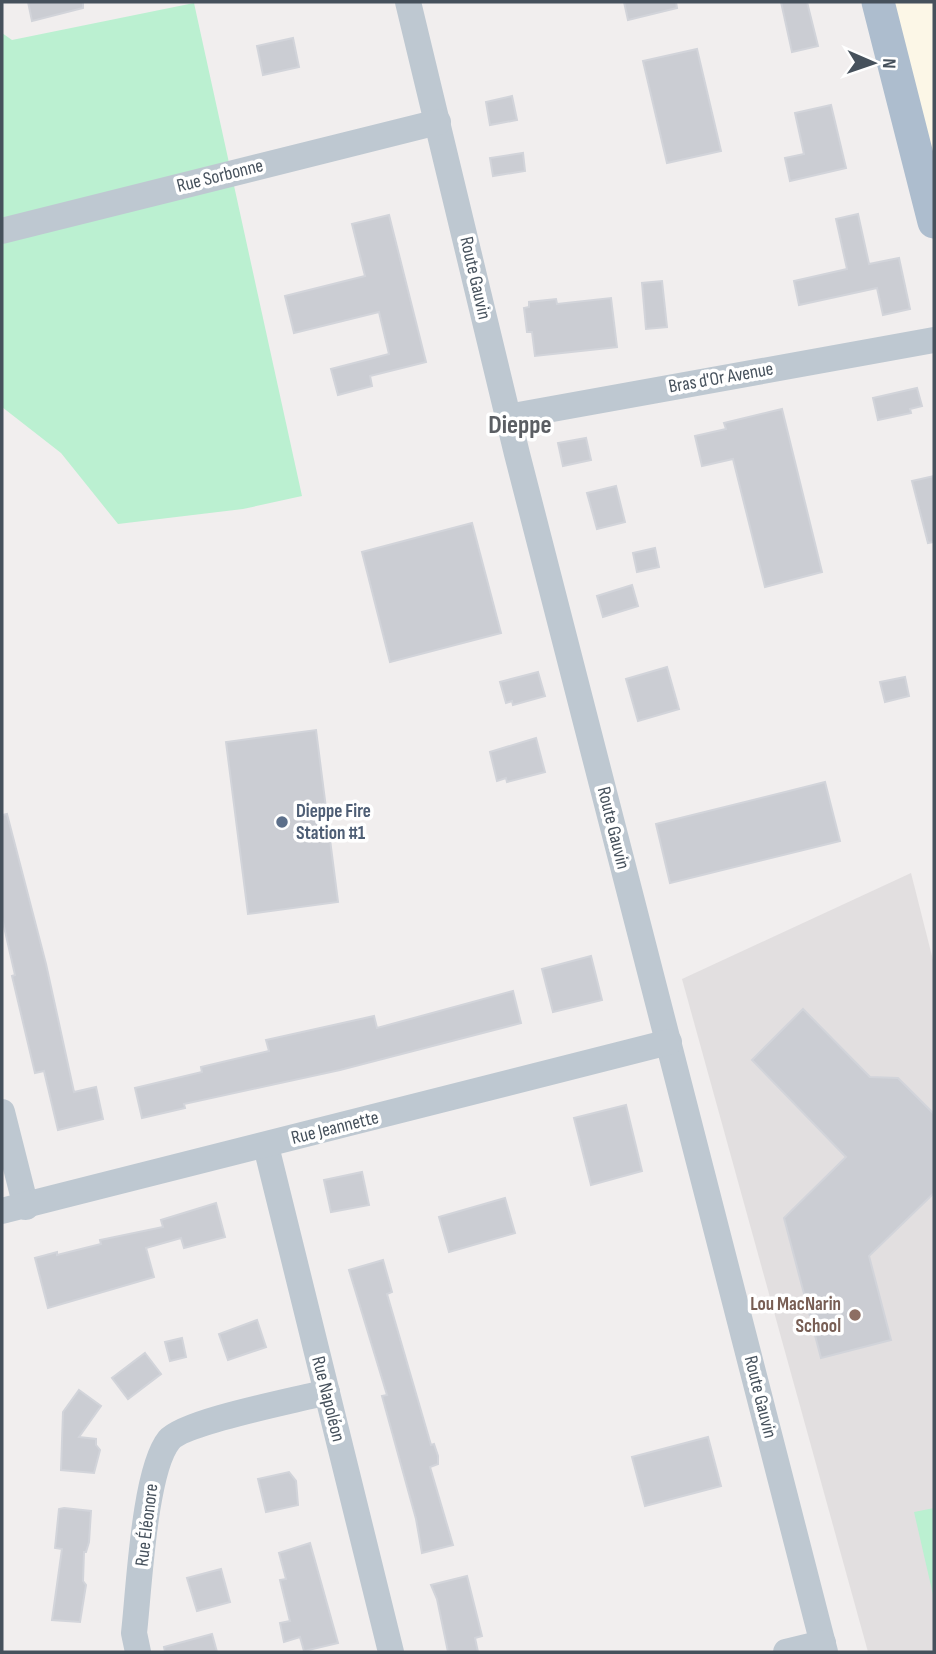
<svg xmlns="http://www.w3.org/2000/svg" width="936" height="1654" font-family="'Sofia Sans Condensed',sans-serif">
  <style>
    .commercial { fill: #fcf7e7 }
    .education { fill: #e2dfe0 }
    .green { fill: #bbf0d1 }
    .building { fill: #cbcdd3; stroke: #d2d4da; stroke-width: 2 }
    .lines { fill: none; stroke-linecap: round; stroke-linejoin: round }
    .minor { stroke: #bec8d1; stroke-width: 26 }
    .major { stroke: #adbdce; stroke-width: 33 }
    .service-dot { fill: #5c6f8a; stroke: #fff; stroke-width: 2.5 }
    .education-dot { fill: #8d6e63; stroke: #fff; stroke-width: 2.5 }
    .labels { text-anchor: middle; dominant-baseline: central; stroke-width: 7; stroke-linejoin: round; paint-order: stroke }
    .street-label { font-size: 19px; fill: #46515c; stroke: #fff }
    .service-label { font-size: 19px; font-weight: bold; fill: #4e5e75; stroke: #fff; text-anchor: start }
    .education-label { font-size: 19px; font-weight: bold; fill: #785e54; stroke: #fff; text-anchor: end }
    .district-label { font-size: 26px; font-weight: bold; fill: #5b5e63; stroke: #fff }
  </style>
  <rect width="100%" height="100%" fill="#f1eeee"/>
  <!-- commercial -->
  <path class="commercial" d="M891,2H934V159Z"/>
  <!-- education -->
  <path class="education" d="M911,873L934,964V1652H868L682,979Z"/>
  <!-- green -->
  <g class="green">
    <path d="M194,3L302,496L243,509L118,524L61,453L2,407V33L12,40Z"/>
    <path d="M934,1508V1599L914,1512Z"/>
  </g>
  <!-- building -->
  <g class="building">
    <path d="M28,2H83V8L32,21Z"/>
    <path d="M624,2H676L677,8L628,20Z"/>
    <path d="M781,2H807L818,46L792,52Z"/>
    <path d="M293,38L299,67L263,75L257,46Z"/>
    <path d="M697,49L721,151L667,163L643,61Z"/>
    <path d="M512,96L517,120L490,125L486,102Z"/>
    <path d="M831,105L846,168L790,181L785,158L804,154L795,113Z"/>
    <path d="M523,153L525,171L493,176L490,158Z"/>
    <path d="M858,214L869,264L899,258L910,309L883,315L877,288L799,305L794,281L847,269L836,219Z"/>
    <path d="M389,215L426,362L370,376L372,386L338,395L331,369L389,354L379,312L294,333L285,296L365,276L352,224Z"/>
    <path d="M662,281L667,327L646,329L642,283Z"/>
    <path d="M611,298L617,347L535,356L532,332H527L524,308L529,307V302L556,299L557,304Z"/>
    <path d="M917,388L922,406L910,409L911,413L878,420L873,398Z"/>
    <path d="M782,409L822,572L765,587L733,459L702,466L695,436L726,429L724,423Z"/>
    <path d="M586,438L591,460L563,466L558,443Z"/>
    <path d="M934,476V542L928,543L912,481Z"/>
    <path d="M616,486L625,522L597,529L587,493Z"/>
    <path d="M472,523L501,633L390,662L362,552Z"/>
    <path d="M655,548L659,567L637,572L633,553Z"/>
    <path d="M632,585L638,606L603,617L597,596Z"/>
    <path d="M667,667L679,709L638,721L626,679Z"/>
    <path d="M538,672L545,696L513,705L512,701L506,703L500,682Z"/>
    <path d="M905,677L909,696L885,702L880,682Z"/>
    <path d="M316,730L338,902L248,914L226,742Z"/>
    <path d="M536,738L545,772L507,782L506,778L497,781L490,752Z"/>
    <path d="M825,782L840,841L670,883L656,824Z"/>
    <path d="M7,814L46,964L74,1092L96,1087L103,1119L58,1130L44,1071L35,1073L12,976L15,975L2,918V815Z"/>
    <path d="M591,956L602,1000L553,1012L542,969Z"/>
    <path d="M513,991L521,1023L340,1070L184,1104L185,1108L142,1118L135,1088L202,1072L201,1067L269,1051L266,1040L374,1016L377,1028Z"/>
    <path d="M803,1009L870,1077L898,1078L934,1114V1193L869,1256L891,1340L821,1358L784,1218L846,1157L752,1060Z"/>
    <path d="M626,1105L642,1171L591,1185L574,1118Z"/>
    <path d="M362,1172L369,1205L331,1212L324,1180Z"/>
    <path d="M505,1198L515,1233L449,1252L439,1217Z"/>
    <path d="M216,1203L225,1237L184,1248L181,1238L146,1248L154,1277L48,1308L35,1258L57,1252V1255L101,1244L100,1240L163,1227L161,1220Z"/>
    <path d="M383,1260L392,1292L387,1294L431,1445L434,1444L438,1456V1464L430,1467L453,1545L422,1553L416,1519L382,1396L387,1395L349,1270Z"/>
    <path d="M257,1320L266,1347L228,1360L219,1334Z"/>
    <path d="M182,1338L186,1357L170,1361L165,1342Z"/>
    <path d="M145,1353L161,1374L128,1399L112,1378Z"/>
    <path d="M79,1390L101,1406L79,1437L96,1439V1445L100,1450L94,1473L61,1470L63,1412Z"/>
    <path d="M708,1437L721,1486L645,1506L632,1457Z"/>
    <path d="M289,1472L296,1481L298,1505L266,1512L258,1479Z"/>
    <path d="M64,1508L91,1511L89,1542L86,1552H84L83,1581L86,1585L80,1622L52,1620L62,1549L55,1548L59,1509Z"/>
    <path d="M310,1543L338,1643L304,1651L300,1637L284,1642L280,1623L290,1621L280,1580L286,1579L279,1553Z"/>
    <path d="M221,1569L230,1602L197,1611L187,1578Z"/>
    <path d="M467,1576L482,1636L475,1638L478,1652H448L437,1599L431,1585Z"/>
    <path d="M212,1634L217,1652H165L164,1647Z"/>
  </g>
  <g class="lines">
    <!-- minor -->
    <g class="minor">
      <path d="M408,2L517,454L825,1652"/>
      <path d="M2,231L438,122"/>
      <path d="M508,417L934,340"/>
      <path d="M2,1112L26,1207"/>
      <path d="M266,1146L391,1652"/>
      <path d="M2,1211L669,1042"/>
      <path d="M138,1652L134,1633C139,1590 144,1471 169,1440C185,1421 298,1400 327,1392"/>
      <path d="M786,1652L823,1643"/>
    </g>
    <!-- major -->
    <path class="major" d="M878,2L934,222"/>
  </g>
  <!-- markers -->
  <circle class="service-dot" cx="282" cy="822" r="7"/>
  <circle class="education-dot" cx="855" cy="1315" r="7"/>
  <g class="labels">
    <!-- street labels -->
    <g class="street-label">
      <text transform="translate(220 176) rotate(-14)">Rue Sorbonne</text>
      <text transform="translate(475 278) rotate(77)">Route Gauvin</text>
      <text transform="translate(721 378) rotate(-10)">Bras d'Or Avenue</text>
      <text transform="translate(613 828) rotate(76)">Route Gauvin</text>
      <text transform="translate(335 1128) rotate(-14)">Rue Jeannette</text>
      <text transform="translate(760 1397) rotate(76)">Route Gauvin</text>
      <text transform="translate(328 1399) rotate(76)">Rue Napoléon</text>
      <text transform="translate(147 1525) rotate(-83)">Rue Éléonore</text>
    </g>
    <!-- service labels -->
    <g class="service-label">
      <text x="296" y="811">Dieppe Fire<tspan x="296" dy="22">Station #1</tspan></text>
    </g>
    <!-- education labels -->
    <g class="education-label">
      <text x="841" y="1304">Lou MacNarin<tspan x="841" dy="22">School</tspan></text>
    </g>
    <!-- district labels -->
    <g class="district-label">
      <text x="520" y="425">Dieppe</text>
    </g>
  </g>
  <!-- border -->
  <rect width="936" height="1654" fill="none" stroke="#46515c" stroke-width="7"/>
  <!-- north arrow -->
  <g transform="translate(873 63) rotate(92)" stroke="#ffffff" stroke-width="5" paint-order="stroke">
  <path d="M0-5L12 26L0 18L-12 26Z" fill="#46515c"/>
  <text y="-10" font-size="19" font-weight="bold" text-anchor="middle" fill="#46515c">N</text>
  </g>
</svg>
